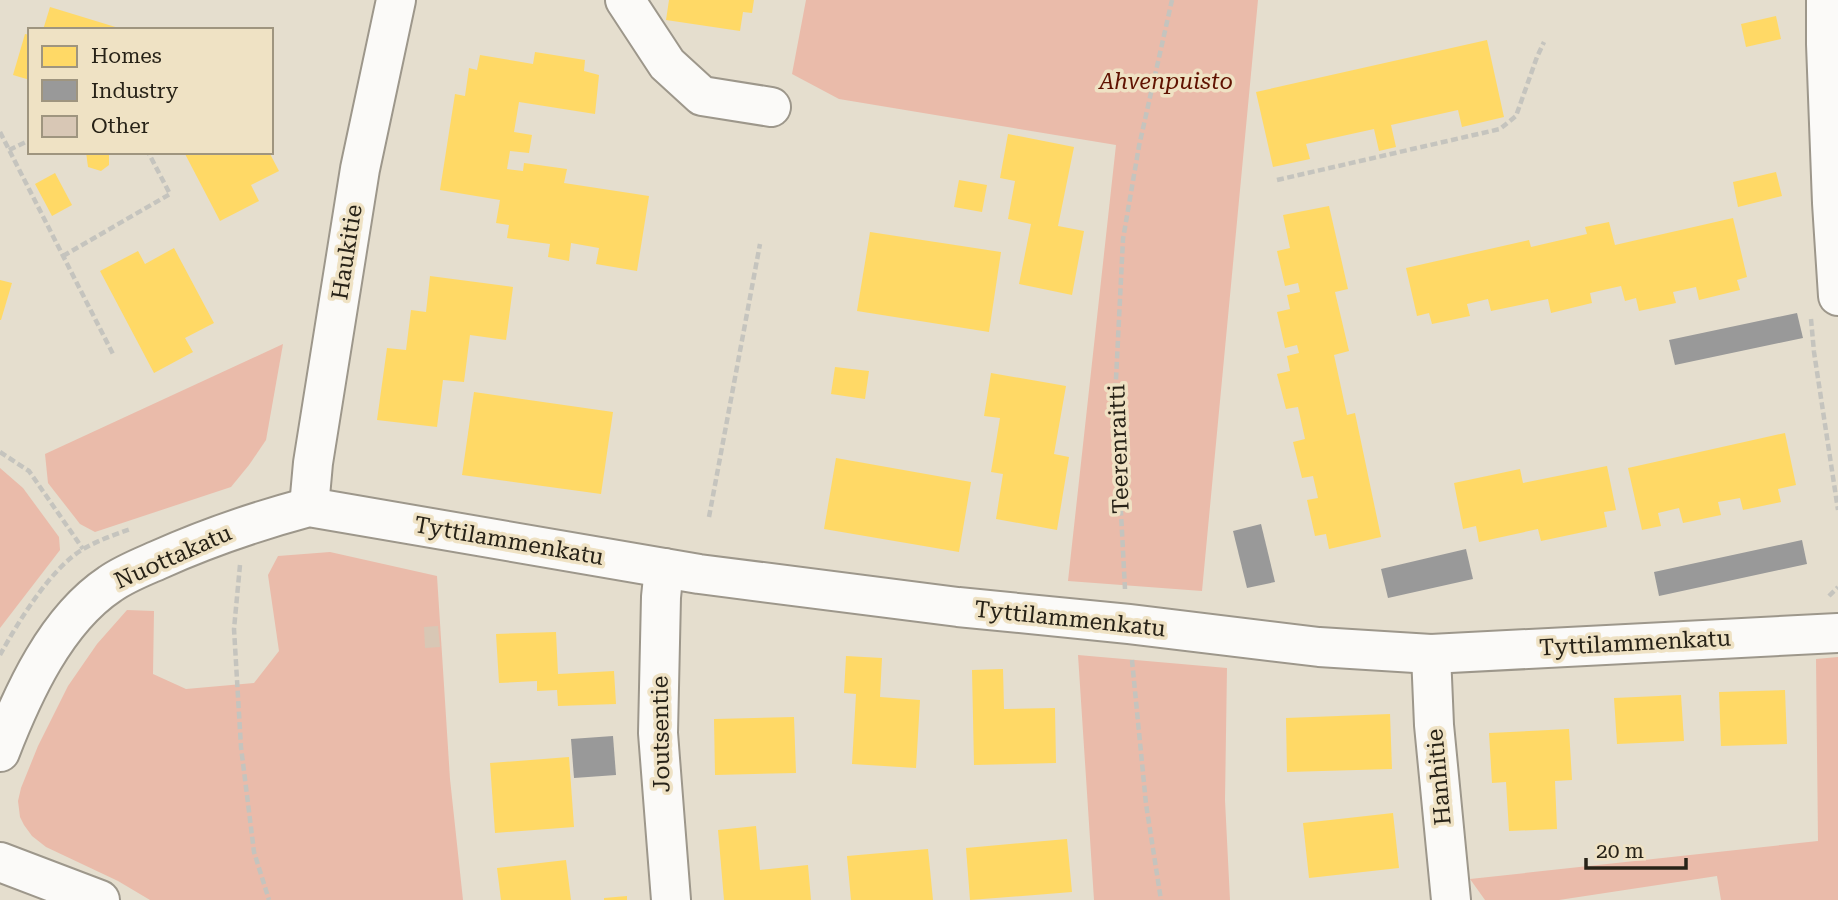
<svg xmlns="http://www.w3.org/2000/svg" width="1838" height="900" font-family="'Roboto Serif',serif">
  <style>
    .green { fill: #eabbaa }
    .homes { fill: #ffd966 }
    .industry { fill: #999 }
    .building { fill: #d8c7b5 }
    .lines { fill: none; stroke-linecap: round; stroke-linejoin: round }
    .minor-casing { stroke: #9d978b; stroke-width: 42 }
    .path { stroke: #c5c4be; stroke-width: 4.5; stroke-dasharray: 7 3.5; stroke-linecap: butt }
    .minor { stroke: #fbfaf8; stroke-width: 38 }
    .labels { text-anchor: middle; dominant-baseline: central; stroke-width: 7; stroke-linejoin: round; paint-order: stroke }
    .park-label { font-size: 23px; font-style: italic; fill: #601201; stroke: #efe2c4 }
    .street-label { font-size: 23px; fill: #272217; stroke: #efe2c4 }
  </style>
  <rect width="100%" height="100%" fill="#e5dece"/>
  <!-- green -->
  <g class="green">
    <path d="M806,0H1258L1202,591L1068,581L1116,145L839,99L792,74Z"/>
    <path d="M283,344L266,440L249,465L231,487L95,532L80,524L48,483L45,454Z"/>
    <path d="M0,468L23,488L59,537L60,550L0,628Z"/>
    <path d="M330,552L437,576L450,779L463,900H150L118,881L46,847L32,836L24,825L20,817L18,801L21,788L38,746L68,686L97,644L127,610L154,611L153,674L186,689L254,683L279,651L268,575L278,556Z"/>
    <path d="M1078,655L1227,668L1225,800L1230,900H1094Z"/>
    <path d="M1838,657V900H1721L1717,876L1559,900H1485L1470,879L1818,841L1816,659Z"/>
  </g>
  <!-- homes -->
  <g class="homes">
    <path d="M669,0H754L752,13L743,12L740,31L666,20Z"/>
    <path d="M50,7L122,29V30H43Z"/>
    <path d="M1776,16L1781,39L1746,47L1741,24Z"/>
    <path d="M25,34L30,35V80L13,75Z"/>
    <path d="M1487,40L1504,117L1462,127L1458,110L1391,125L1396,147L1379,151L1374,129L1306,144L1310,159L1273,167L1256,92Z"/>
    <path d="M535,52L585,60L584,71L599,75L595,114L519,102L514,132L532,135L529,153L510,151L507,169L523,171L524,163L567,169L564,183L649,196L637,271L596,264L599,248L571,243L569,261L548,257L550,244L507,238L509,225L496,223L500,200L440,190L455,94L465,96L469,68L477,70L480,55L533,64Z"/>
    <path d="M1008,134L1074,147L1058,226L1084,231L1072,295L1019,284L1031,224L1008,219L1015,181L1000,178Z"/>
    <path d="M86,152L109,153V165L101,171L88,167Z"/>
    <path d="M184,152H269L279,171L251,185L259,201L220,221Z"/>
    <path d="M1776,172L1782,196L1738,207L1733,182Z"/>
    <path d="M55,173L72,205L52,216L35,184Z"/>
    <path d="M959,180L987,185L982,212L954,207Z"/>
    <path d="M1329,206L1348,289L1335,292L1349,351L1334,355L1347,415L1355,413L1381,537L1329,549L1326,534L1315,536L1307,500L1318,498L1313,476L1302,478L1293,442L1305,439L1298,407L1286,409L1277,374L1290,371L1287,356L1299,353L1297,345L1285,348L1277,312L1290,309L1287,295L1300,292L1298,283L1285,286L1277,251L1290,248L1283,215Z"/>
    <path d="M1733,218L1747,277L1737,280L1740,290L1699,300L1696,287L1673,292L1676,303L1639,311L1636,298L1625,301L1621,286L1590,293L1592,303L1551,313L1548,299L1491,311L1488,299L1467,304L1470,316L1432,324L1429,313L1417,316L1406,268L1529,240L1531,247L1587,234L1585,227L1609,222L1615,245Z"/>
    <path d="M870,232L1001,252L989,332L857,311Z"/>
    <path d="M174,248L214,323L185,338L193,352L154,373L100,271L138,251L145,264Z"/>
    <path d="M430,276L513,287L506,340L470,335L464,382L443,380L437,427L377,420L387,348L406,350L411,310L426,312Z"/>
    <path d="M0,280L12,283L1,320H0Z"/>
    <path d="M835,367L869,371L865,399L831,394Z"/>
    <path d="M991,373L1066,386L1054,454L1069,457L1057,530L996,519L1003,474L991,472L1000,418L984,416Z"/>
    <path d="M474,392L613,412L601,494L462,475Z"/>
    <path d="M1785,433L1796,485L1778,489L1781,502L1743,510L1740,498L1718,502L1721,515L1683,523L1679,508L1658,513L1661,526L1642,530L1628,468Z"/>
    <path d="M836,458L971,482L959,552L824,529Z"/>
    <path d="M1607,466L1616,510L1604,512L1607,527L1541,541L1538,529L1479,542L1476,526L1463,529L1454,483L1520,469L1523,483Z"/>
    <path d="M556,632L558,674L614,671L616,704L558,706L557,690L537,691V681L499,683L496,634Z"/>
    <path d="M846,656L882,658L880,697L920,700L916,768L852,764L856,694L844,693Z"/>
    <path d="M1003,669L1004,709L1055,708L1056,763L974,765L972,670Z"/>
    <path d="M1785,690L1787,744L1721,746L1719,692Z"/>
    <path d="M1681,695L1684,741L1617,744L1614,698Z"/>
    <path d="M1390,714L1392,769L1287,772L1286,718Z"/>
    <path d="M794,717L796,773L715,775L714,719Z"/>
    <path d="M1569,729L1572,780L1555,781L1557,829L1509,831L1506,782L1492,783L1489,733Z"/>
    <path d="M569,757L574,827L495,833L490,763Z"/>
    <path d="M1393,813L1399,868L1309,878L1303,823Z"/>
    <path d="M756,826L760,870L808,865L811,900H724L718,830Z"/>
    <path d="M1067,839L1072,892L970,900L966,848Z"/>
    <path d="M928,849L933,900H851L847,856Z"/>
    <path d="M566,860L571,900H501L497,868Z"/>
    <path d="M627,896V900H604V898Z"/>
  </g>
  <!-- industry -->
  <g class="industry">
    <path d="M1797,313L1803,338L1675,365L1669,340Z"/>
    <path d="M1261,524L1275,582L1247,588L1233,531Z"/>
    <path d="M1802,540L1807,564L1659,596L1654,572Z"/>
    <path d="M1466,549L1473,579L1388,598L1381,569Z"/>
    <path d="M613,736L616,775L574,778L571,739Z"/>
  </g>
  <!-- building -->
  <path class="building" d="M438,626L440,647L425,648L424,627Z"/>
  <g class="lines">
    <!-- minor casing -->
    <g class="minor-casing">
      <g id="minor">
        <path d="M625,0L667,64L702,96L771,107"/>
        <path d="M1826,0V44L1832,203L1838,296"/>
        <path d="M309,507L313,463L360,169L396,0"/>
        <path d="M664,568L661,597L658,733L671,900"/>
        <path d="M1431,654L1434,725L1451,900"/>
        <path d="M0,752C23,693 56,620 110,584C124,574 142,567 158,560C207,538 257,521 309,507L699,574L958,607L1129,624L1319,647L1431,654L1838,633"/>
        <path d="M0,862L100,900"/>
      </g>
    </g>
    <!-- path -->
    <g class="path">
      <path d="M0,132L114,356"/>
      <path d="M9,150L30,140"/>
      <path d="M1277,180L1500,129L1516,116L1537,57L1544,42"/>
      <path d="M63,256L170,194L148,152"/>
      <path d="M1811,319L1814,352L1838,510"/>
      <path d="M0,452L29,471L83,549"/>
      <path d="M709,517L760,244"/>
      <path d="M240,565L234,629L241,747L254,852L269,900"/>
      <path d="M1125,589L1115,399L1123,239L1139,146L1172,0"/>
      <path d="M1829,596L1838,587"/>
      <path d="M0,655C18,622 52,566 85,548C99,540 116,534 131,529"/>
      <path d="M1132,660L1146,804L1161,900"/>
    </g>
    <!-- minor -->
    <use href="#minor" class="minor"/>
  </g>
  <g class="labels">
    <!-- park labels -->
    <g class="park-label">
      <text x="1166" y="81">Ahvenpuisto</text>
    </g>
    <!-- street labels -->
    <g class="street-label">
      <text transform="translate(347 252) rotate(-81)">Haukitie</text>
      <text transform="translate(1119 449) rotate(-92)">Teerenraitti</text>
      <text transform="translate(509 541) rotate(10)">Tyttilammenkatu</text>
      <text transform="translate(173 557) rotate(-24)">Nuottakatu</text>
      <text transform="translate(1070 619) rotate(6)">Tyttilammenkatu</text>
      <text transform="translate(1635 643) rotate(-3)">Tyttilammenkatu</text>
      <text transform="translate(661 734) rotate(-91)">Joutsentie</text>
      <text transform="translate(1439 777) rotate(-95)">Hanhitie</text>
    </g>
  </g>
  <!-- legend -->
  <rect x="28" y="28" width="245" height="126" fill="#efe2c4" stroke="#9f957f" stroke-width="2"/>
  <rect x="42" y="46" width="35" height="21" fill="#ffd966" stroke="#9f957f" stroke-width="2"/>
  <text x="91" y="63" font-size="21" fill="#272217">Homes</text>
  <rect x="42" y="80" width="35" height="21" fill="#999999" stroke="#9f957f" stroke-width="2"/>
  <text x="91" y="98" font-size="21" fill="#272217">Industry</text>
  <rect x="42" y="116" width="35" height="21" fill="#d8c7b5" stroke="#9f957f" stroke-width="2"/>
  <text x="91" y="133" font-size="21" fill="#272217">Other</text>
  <!-- scale -->
  <path d="M1586 858v10h100v-10" fill="none" stroke="#272217" stroke-width="3.5"/>
  <text x="1596" y="858" font-size="21" fill="#272217" stroke="#efe2c4" stroke-width="5" paint-order="stroke">20 m</text>
</svg>
